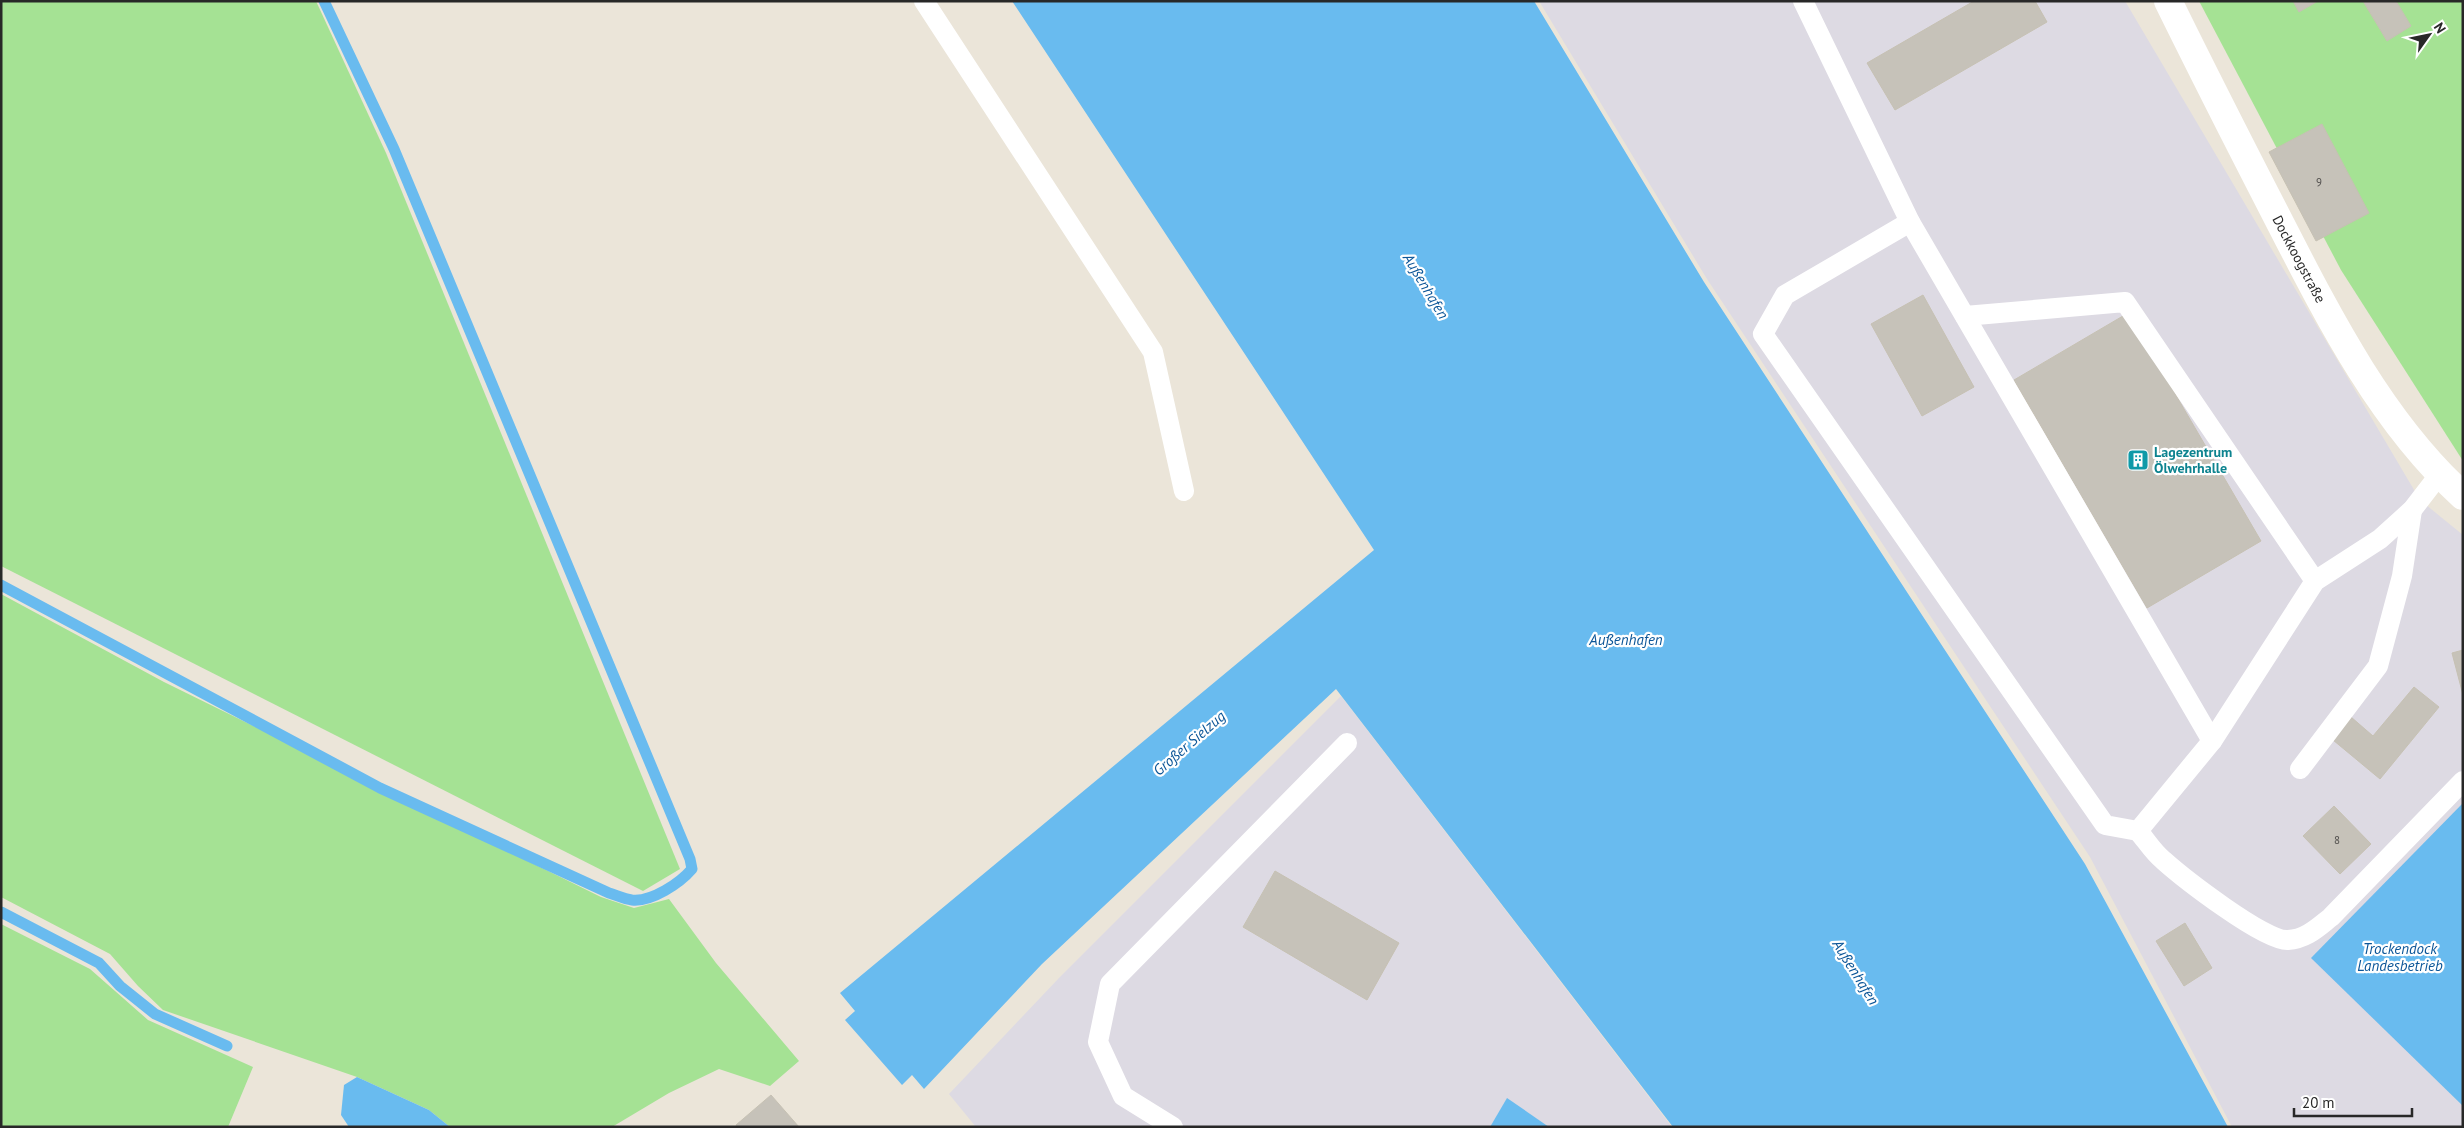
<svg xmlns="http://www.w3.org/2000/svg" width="2464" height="1128" font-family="'PT Sans',sans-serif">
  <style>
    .industrial { fill: #dddae3 }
    .green { fill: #a5e294 }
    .water { fill: #69bbef }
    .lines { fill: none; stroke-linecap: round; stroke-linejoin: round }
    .stream { stroke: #69bbef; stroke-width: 11 }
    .building { fill: #c6c2b9; stroke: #c6c1b3 }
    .service { stroke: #fff; stroke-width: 20 }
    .minor { stroke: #fff; stroke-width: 28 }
    .labels { text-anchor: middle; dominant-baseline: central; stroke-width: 4.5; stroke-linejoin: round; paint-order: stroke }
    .number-label { font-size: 11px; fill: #504e4c }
    .street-label { font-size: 14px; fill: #282828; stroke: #fff }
    .culture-label { font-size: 14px; font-weight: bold; fill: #0d838f; stroke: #fff; text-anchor: start }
    .water-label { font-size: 15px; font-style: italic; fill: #0c5698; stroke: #fff }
  </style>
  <rect width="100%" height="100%" fill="#ebe5d9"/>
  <!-- industrial -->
  <g class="industrial">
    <path d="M1539,1H2125L2420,500L2463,535V1127H2232L2090,857L1707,279Z"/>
    <path d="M1341,696L1672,1127H1549L1507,1099L1490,1127H976L949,1094L1059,978Z"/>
  </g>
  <!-- green -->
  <g class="green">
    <path d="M1,1H316L386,153L680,869L643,891L1,566Z"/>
    <path d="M2199,1H2463V461L2341,270Z"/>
    <path d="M1,594L164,682L601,897L634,908L669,899L716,963L799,1061L770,1086L719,1069L669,1093L612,1127H450L429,1110L357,1077L163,1010L138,986L110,954L1,897Z"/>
    <path d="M1,924L90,969L148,1020L253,1067L228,1127H1Z"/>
  </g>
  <!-- water -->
  <g class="water">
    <path d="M1012,1H1534L1704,282L2085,864L2228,1127H1673L1336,689L1042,964L924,1089L912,1075L902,1085L845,1020L855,1011L840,993L1374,550Z"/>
    <path d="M2463,803V1106L2311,958Z"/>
    <path d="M357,1077L429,1110L450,1127H349L341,1115L344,1085Z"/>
    <path d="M1507,1098L1549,1127H1490Z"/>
  </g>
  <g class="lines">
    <!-- stream -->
    <g class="stream">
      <path d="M1,585L380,788L609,893C616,895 624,899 632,900C652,902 680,883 692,869L690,859L394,149L324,1"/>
      <path d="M1,912L99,963L120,986L155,1014L227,1046"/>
    </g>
  </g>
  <!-- building -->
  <g class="building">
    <path d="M1974,1H2035L2047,22L1895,110L1867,63Z"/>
    <path d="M2293,1H2318L2299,12Z"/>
    <path d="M2363,1H2396L2411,26L2387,41Z"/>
    <path d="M2322,124L2369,213L2316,241L2269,152Z"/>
    <path d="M1923,295L1974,387L1922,416L1871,324Z"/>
    <path d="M2128,313L2261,541L2147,608L2014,380Z"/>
    <path d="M2463,650V695L2452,653Z"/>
    <path d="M2414,687L2439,707L2380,779L2333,740L2351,717L2373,736Z"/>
    <path d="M2334,806L2371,844L2340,874L2303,836Z"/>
    <path d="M1275,871L1399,943L1367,1000L1243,927Z"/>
    <path d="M2185,923L2212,968L2184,986L2156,941Z"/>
    <path d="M771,1095L799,1127H737L736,1125Z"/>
  </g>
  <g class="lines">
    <!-- service -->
    <g class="service">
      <path d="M924,1L1153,352L1184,491"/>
      <path d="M1803,1L1910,222L2212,741"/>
      <path d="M1910,222L1785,295L1763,334L2105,825L2138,831"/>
      <path d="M1965,316L2125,302L2315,581"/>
      <path d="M2439,475L2412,510L2380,539L2315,581L2212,741L2138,831C2146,840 2153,852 2163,860C2182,877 2265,942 2288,940C2306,939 2317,928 2331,917L2463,781"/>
      <path d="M2300,769L2378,666L2402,576L2412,510"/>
      <path d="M1173,1127L1123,1096L1098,1042L1110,984L1347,743"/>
    </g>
    <!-- minor -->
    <path class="minor" d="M2168,1C2202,70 2237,139 2272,207C2324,308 2378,419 2463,496"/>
  </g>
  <!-- icons -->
  <defs>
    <g id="building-square" transform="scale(1.125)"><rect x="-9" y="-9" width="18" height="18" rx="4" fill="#0f9aa8" stroke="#fff"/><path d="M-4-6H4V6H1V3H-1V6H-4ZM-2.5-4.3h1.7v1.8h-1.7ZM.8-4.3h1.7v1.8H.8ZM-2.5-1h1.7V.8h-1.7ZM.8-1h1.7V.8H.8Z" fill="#fff"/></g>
  </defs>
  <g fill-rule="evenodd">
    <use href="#building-square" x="2138" y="460"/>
  </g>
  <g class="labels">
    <!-- number labels -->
    <g class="number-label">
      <text x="2319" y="182">9</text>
      <text x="2337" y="840">8</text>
    </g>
    <!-- street labels -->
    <g class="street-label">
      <text transform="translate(2299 259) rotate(62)">Dockkoogstraße</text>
    </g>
    <!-- culture labels -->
    <g class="culture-label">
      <text x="2154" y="452">Lagezentrum<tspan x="2154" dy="16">Ölwehrhalle</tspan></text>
    </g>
    <!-- water labels -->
    <g class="water-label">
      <text transform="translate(1426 286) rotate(59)">Außenhafen</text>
      <text x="1626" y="639">Außenhafen</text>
      <text transform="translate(1189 743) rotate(-41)">Großer Sielzug</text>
      <text x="2400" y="948">Trockendock<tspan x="2400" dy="17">Landesbetrieb</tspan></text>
      <text transform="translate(1856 972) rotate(58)">Außenhafen</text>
    </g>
  </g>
  <!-- border -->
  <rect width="2464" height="1128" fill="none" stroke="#282828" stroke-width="5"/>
  <!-- north arrow -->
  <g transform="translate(2429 35) rotate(57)" stroke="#ffffff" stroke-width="4" paint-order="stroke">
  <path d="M0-4L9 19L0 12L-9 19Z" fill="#282828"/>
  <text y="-8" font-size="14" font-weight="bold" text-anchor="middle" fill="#282828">N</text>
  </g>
  <!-- scale -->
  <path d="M2294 1108v8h118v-8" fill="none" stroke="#282828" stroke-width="2.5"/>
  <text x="2302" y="1108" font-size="15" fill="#282828" stroke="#ffffff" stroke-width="4" paint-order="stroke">20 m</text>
</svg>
